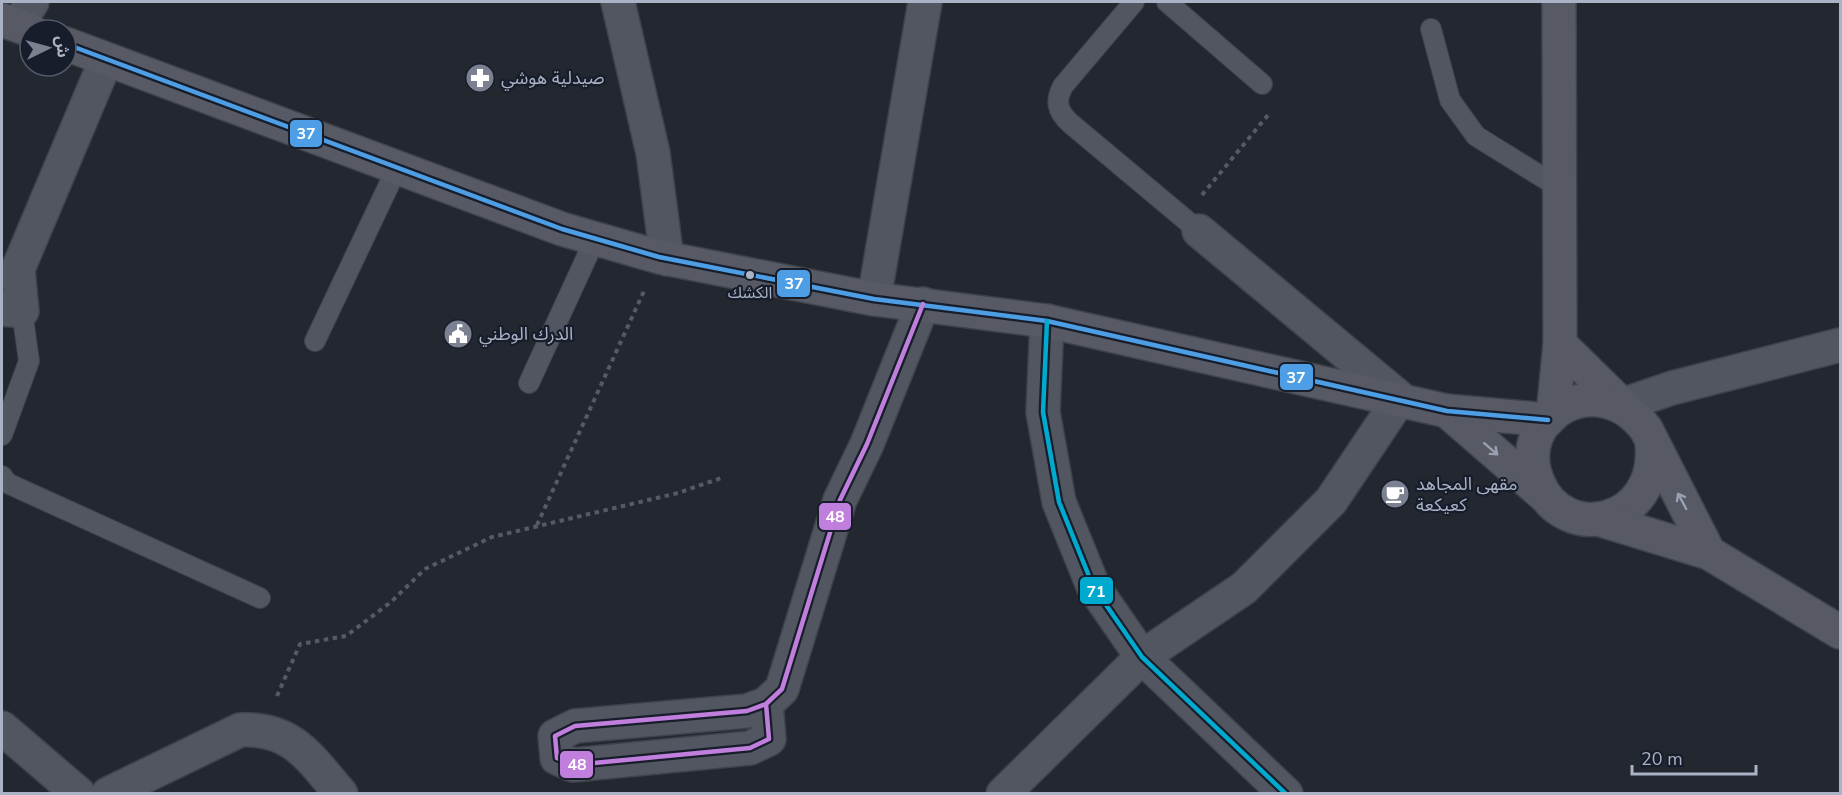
<svg xmlns="http://www.w3.org/2000/svg" width="1842" height="795" font-family="'Nunito Sans','Noto Sans Arabic',sans-serif">
  <style>
    .lines { fill: none; stroke-linecap: round; stroke-linejoin: round }
    .service-casing { stroke: #3e4249; stroke-width: 22 }
    .minor-casing { stroke: #3e4249; stroke-width: 36 }
    .tertiary-casing { stroke: #3e4249; stroke-width: 36 }
    .secondary-casing { stroke: #3e4249; stroke-width: 36 }
    .path { stroke: #555b64; stroke-width: 4; stroke-dasharray: 4.5 4.5; stroke-linecap: butt }
    .service { stroke: #525660; stroke-width: 20 }
    .minor { stroke: #525660; stroke-width: 33 }
    .tertiary { stroke: #525660; stroke-width: 33 }
    .secondary { stroke: #575a64; stroke-width: 33 }
    .bus-1-casing { stroke: #171d2b; stroke-width: 9 }
    .bus-2-casing { stroke: #171d2b; stroke-width: 9 }
    .bus-3-casing { stroke: #171d2b; stroke-width: 9 }
    .bus-1 { stroke: #4d9ee5; stroke-width: 4.5 }
    .bus-2 { stroke: #00a9ce; stroke-width: 4.5 }
    .bus-3 { stroke: #c07fdc; stroke-width: 4.5 }
    .oneway { stroke: #99a0b2 }
    .bus-dot { fill: #aab2c5; stroke: #171d2b; stroke-width: 2 }
    .labels { text-anchor: middle; dominant-baseline: central; stroke-width: 4.5; stroke-linejoin: round; paint-order: stroke }
    .bus-label { font-size: 16px; fill: #aab2c5; stroke: #171d2b }
    .poi-label { font-size: 18px; fill: #aab2c5; stroke: #171d2b; text-anchor: start }
    .line-badge { stroke: #171d2b; stroke-width: 2 }
    .badge-label { font-size: 16px; text-anchor: middle; font-weight: bold; fill: #fff }
  </style>
  <rect width="100%" height="100%" fill="#232730"/>
  <g class="lines">
    <!-- service casing -->
    <g class="service-casing">
      <g id="service">
        <path d="M1134,2L1063,86C1055,101 1057,111 1070,123L1199,231"/>
        <path d="M1167,2L1262,84"/>
        <path d="M1431,29L1450,100L1476,136L1560,188"/>
        <path d="M315,341L397,168"/>
        <path d="M529,383L595,239"/>
        <path d="M2,435L29,361L22,311"/>
        <path d="M2,476L7,483L260,598"/>
      </g>
    </g>
    <!-- minor casing -->
    <g class="minor-casing">
      <g id="minor">
        <path d="M618,2L653,153L667,259"/>
        <path d="M18,25L32,2"/>
        <path d="M874,299L925,2"/>
        <path d="M2,309L22,311L18,269L106,60"/>
        <path d="M1047,321L1043,412L1059,502L1093,586L1142,657L1286,794"/>
        <path d="M766,704L769,739L750,748L573,765L557,758L555,736L575,726L747,711L766,704L782,689L840,500L867,444L923,304"/>
        <path d="M2,728L79,794"/>
        <path d="M108,794L240,730C292,727 310,758 341,794"/>
        <path d="M1003,794L1142,657L1244,588L1331,501L1400,398L1199,231"/>
      </g>
    </g>
    <!-- tertiary casing -->
    <g class="tertiary-casing">
      <path id="tertiary" d="M1622,405L1672,388L1840,345"/>
    </g>
    <!-- secondary casing -->
    <g class="secondary-casing">
      <g id="secondary">
        <path d="M2,20L30,30"/>
        <path d="M66,44L562,229L659,257L874,299L1047,321L1447,411L1548,420"/>
        <path d="M1560,344L1622,405"/>
        <path d="M1447,411L1545,496"/>
        <path d="M1553,415L1560,344L1559,2"/>
        <path d="M1652,445C1659,524 1564,546 1538,482C1510,415 1599,366 1646,429L1709,553"/>
        <path d="M1598,519L1709,553L1840,632"/>
      </g>
    </g>
    <!-- path -->
    <g class="path">
      <path d="M1202,195L1268,115"/>
      <path d="M537,525L644,291"/>
      <path d="M277,696L300,644L346,636L391,602L425,569L492,537L678,493L724,477"/>
    </g>
    <!-- service -->
    <use href="#service" class="service"/>
    <!-- minor -->
    <use href="#minor" class="minor"/>
    <!-- tertiary -->
    <use href="#tertiary" class="tertiary"/>
    <!-- secondary -->
    <use href="#secondary" class="secondary"/>
    <!-- bus-1 casing -->
    <g class="bus-1-casing">
      <path id="bus-1" d="M66,44L562,229L659,257L874,299L1047,321L1447,411L1548,420"/>
    </g>
    <!-- bus-2 casing -->
    <g class="bus-2-casing">
      <path id="bus-2" d="M1047,321L1043,412L1059,502L1093,586L1142,657L1286,794"/>
    </g>
    <!-- bus-3 casing -->
    <g class="bus-3-casing">
      <path id="bus-3" d="M766,704L769,739L750,748L573,765L557,758L555,736L575,726L747,711L766,704L782,689L840,500L867,444L923,304"/>
    </g>
    <!-- bus-1 -->
    <use href="#bus-1" class="bus-1"/>
    <!-- bus-2 -->
    <use href="#bus-2" class="bus-2"/>
    <!-- bus-3 -->
    <use href="#bus-3" class="bus-3"/>
  </g>
  <!-- one-way arrows -->
  <defs><path id="oneway-shaft" d="M-6 0H5M1.5-3L5.5 0L1.5 3" fill="none" stroke-width="1.6" stroke-linecap="round" stroke-linejoin="round" transform="scale(1.5)"/></defs>
  <g class="oneway">
    <use href="#oneway-shaft" transform="translate(1491 449) rotate(41)"/>
    <use href="#oneway-shaft" transform="translate(1682 501) rotate(-118)"/>
  </g>
  <!-- icons -->
  <defs>
    <g id="pharmacy-disc" transform="scale(1.5)"><circle r="9.5" fill="#7b8191" stroke="#171d2b"/><path d="M-2-6h4v4h4v4h-4v4h-4v-4h-4v-4h4Z" fill="#fff"/></g>
    <g id="civic-disc" transform="scale(1.5)"><circle r="9.5" fill="#7b8191" stroke="#171d2b"/><path d="M-.6-6.5H3V-4.5H.6V-3L4-1V1h2V6H-6V1h2V-1L-.6-3ZM-1.2 2.5V6h2.4V2.5Z" fill="#fff"/></g>
    <g id="cafe-disc" transform="scale(1.5)"><circle r="9.5" fill="#7b8191" stroke="#171d2b"/><path d="M-5.5-4.5H6V0H3Q3 3.5 0 3.5H-2.5Q-5.5 3.5-5.5 0ZM3-3.2v2h1.7v-2ZM-6 4.5H4V6H-6Z" fill="#fff"/></g>
  </defs>
  <g fill-rule="evenodd">
    <use href="#pharmacy-disc" x="480" y="78"/>
    <use href="#civic-disc" x="458" y="334"/>
    <use href="#cafe-disc" x="1395" y="494"/>
  </g>
  <!-- markers -->
  <circle class="bus-dot" cx="750" cy="275" r="5"/>
  <g class="labels">
    <!-- bus labels -->
    <g class="bus-label">
      <text x="750" y="293">الكشك</text>
    </g>
    <!-- poi labels -->
    <g class="poi-label">
      <text x="501" y="78">صيدلية هوشي</text>
      <text x="479" y="334">الدرك الوطني</text>
      <text x="1416" y="484">مقهى المجاهد<tspan x="1416" dy="21">كعيكعة</tspan></text>
    </g>
  </g>
  <g class="line-badge">
    <rect x="289" y="119" width="34" height="29" rx="6" fill="#4d9ee5"/>
    <rect x="776" y="269" width="35" height="29" rx="6" fill="#4d9ee5"/>
    <rect x="1279" y="363" width="35" height="28" rx="6" fill="#4d9ee5"/>
    <rect x="818" y="502" width="34" height="29" rx="6" fill="#c07fdc"/>
    <rect x="1079" y="576" width="35" height="29" rx="6" fill="#00a9ce"/>
    <rect x="559" y="750" width="35" height="29" rx="6" fill="#c07fdc"/>
  </g>
  <g class="badge-label">
    <text x="306" y="139">37</text>
    <text x="794" y="289">37</text>
    <text x="1296" y="383">37</text>
    <text x="835" y="522">48</text>
    <text x="1096" y="597">71</text>
    <text x="577" y="770">48</text>
  </g>
  <!-- border -->
  <rect width="1842" height="795" fill="none" stroke="#aab2c5" stroke-width="6"/>
  <!-- north arrow -->
  <g transform="translate(48 48) rotate(85)"><circle r="28" fill="#171d2b" stroke="#525969" stroke-width="1.5"/>
  <path d="M0-4.5L10 22L0 15L-10 22Z" fill="#7b8191"/>
  <text y="-9" font-size="16" font-weight="bold" text-anchor="middle" fill="#aab2c5">ش</text>
  </g>
  <!-- scale -->
  <path d="M1632 765v9h124v-9" fill="none" stroke="#aab2c5" stroke-width="3"/>
  <text x="1641" y="765" font-size="18" fill="#aab2c5" stroke="#171d2b" stroke-width="4.5" paint-order="stroke">20 m</text>
</svg>
